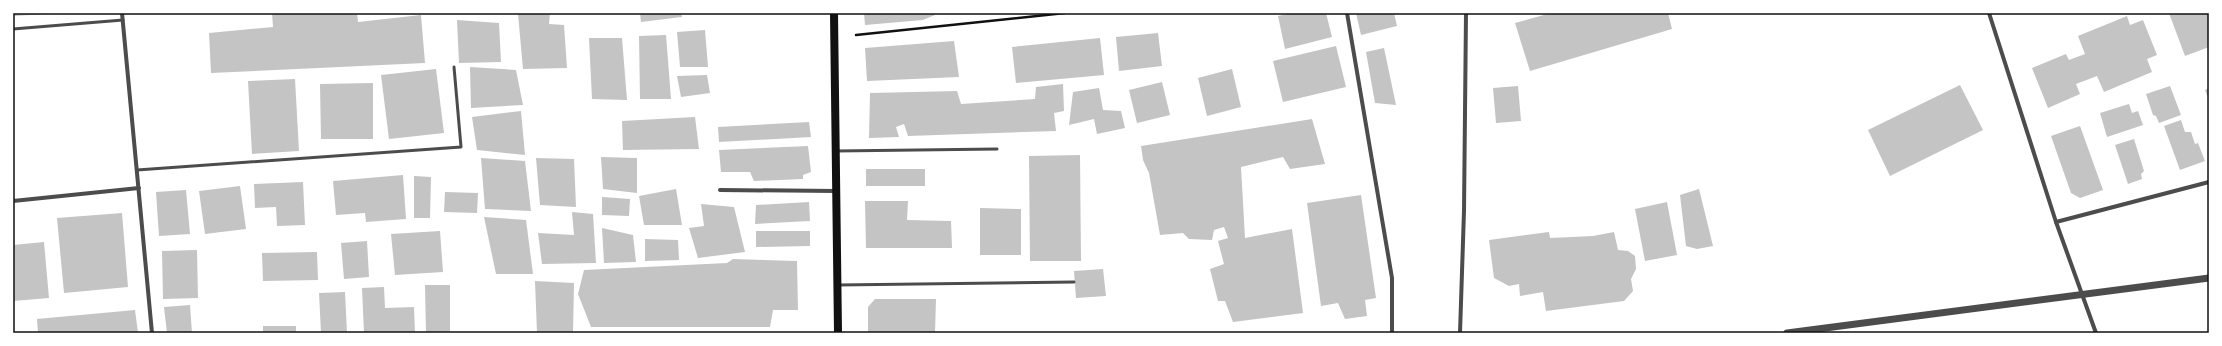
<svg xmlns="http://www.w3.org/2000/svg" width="2222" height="346" font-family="'Space Grotesk',sans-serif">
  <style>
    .building { fill: #c4c4c4 }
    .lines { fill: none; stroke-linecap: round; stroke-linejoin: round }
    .path { stroke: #111; stroke-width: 2.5 }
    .service { stroke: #4c4c4c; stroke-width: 3 }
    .minor { stroke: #4c4c4c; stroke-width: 4 }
    .tertiary { stroke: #4c4c4c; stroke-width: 7 }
    .secondary { stroke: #111; stroke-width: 8 }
    .neatline { fill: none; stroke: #111; stroke-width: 1.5 }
  </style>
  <rect width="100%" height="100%" fill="#fff"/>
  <!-- building -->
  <g class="building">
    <path d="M13,13H48V14L13,16Z"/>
    <path d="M272,13H357L358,22L421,15L425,63L211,73L209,33L273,27Z"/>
    <path d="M522,13H550L549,24L564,25L567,68L523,69L518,14Z"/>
    <path d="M640,13H681L682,17L641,22Z"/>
    <path d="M864,13H935V15L923,20L865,25Z"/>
    <path d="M1292,13H1326L1332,37L1285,49L1278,16Z"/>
    <path d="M1356,13H1394L1397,26L1361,35Z"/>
    <path d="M1551,13H1668L1672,29L1530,71L1515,23Z"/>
    <path d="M2169,13H2209V47L2185,56Z"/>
    <path d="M2127,16L2130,25L2143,20L2157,55L2147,59L2152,72L2104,92L2097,76L2076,84L2080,94L2048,108L2032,68L2066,54L2069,60L2085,54L2078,36Z"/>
    <path d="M457,20L499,23L501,62L459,63Z"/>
    <path d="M705,30L708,67H680L677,32Z"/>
    <path d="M1158,33L1162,66L1119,71L1116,37Z"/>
    <path d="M666,35L671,99H640L639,36Z"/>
    <path d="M589,38H622L627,100L592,99Z"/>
    <path d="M1100,38L1104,75L1016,83L1012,47Z"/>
    <path d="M954,41L959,77L867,81L865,48Z"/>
    <path d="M1336,46L1346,87L1283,102L1273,61Z"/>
    <path d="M1384,48L1396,105L1375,103L1366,52Z"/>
    <path d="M470,67L516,70L523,105L471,108Z"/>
    <path d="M436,69L444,133L389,139L381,75Z"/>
    <path d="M1232,69L1241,107L1207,116L1198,78Z"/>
    <path d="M707,75L710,93L681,97L677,76Z"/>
    <path d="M295,79L299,151L252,154L248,81Z"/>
    <path d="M1162,82L1170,115L1137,123L1129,90Z"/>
    <path d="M373,83V139H321L320,84Z"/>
    <path d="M1063,84L1064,111L1054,113L1056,131L908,136L904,124L896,127L899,137L869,138L870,93L957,91L961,104L1035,99L1036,87Z"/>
    <path d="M1960,85L1983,130L1890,176L1868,130Z"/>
    <path d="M1518,86L1521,121L1496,123L1493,88Z"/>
    <path d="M2170,86L2181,115L2159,123L2156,116L2153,115L2146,94Z"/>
    <path d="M1099,88L1103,110L1121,111L1125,128L1097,134L1094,119L1069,125L1073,92Z"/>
    <path d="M2209,88V100L2205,90Z"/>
    <path d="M2129,104L2132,113L2138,111L2143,125L2107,137L2100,113Z"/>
    <path d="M521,111L525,155L477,150L472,117Z"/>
    <path d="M695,117L699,149L623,150L622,121Z"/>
    <path d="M1312,119L1325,164L1290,169L1283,157L1241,167L1245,238L1292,229L1303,313L1233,322L1225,301H1218L1210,269L1224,264L1218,241L1228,238L1224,227L1214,230L1212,240L1189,239L1183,233L1160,235L1149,173L1143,160L1141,146Z"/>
    <path d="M2181,120L2185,132H2191L2195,144L2198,143L2205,161L2180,170L2164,126Z"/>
    <path d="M809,122L811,137L719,142L718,127Z"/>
    <path d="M2080,126L2103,190L2080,198L2071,193L2051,136Z"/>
    <path d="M2134,139L2144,171L2141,174L2142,179L2128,184L2115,145Z"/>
    <path d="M808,146L811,172L803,175V179L754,181L750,172H721L719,150Z"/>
    <path d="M1080,155L1081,261H1030L1029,156Z"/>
    <path d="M601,157L637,158V193L603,189Z"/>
    <path d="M481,158L525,161L531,211L485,209Z"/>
    <path d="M536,158L574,159L576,207L540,205Z"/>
    <rect x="866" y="169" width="59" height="17"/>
    <path d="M403,175L406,219L366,222L365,213L336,215L333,181Z"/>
    <path d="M414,176L431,177L430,218H414Z"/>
    <path d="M303,182L305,225L277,226L276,207L255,208L254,184Z"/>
    <path d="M240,186L246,229L205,234L199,191Z"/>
    <path d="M676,189L682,225H644L639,196Z"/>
    <path d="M1699,189L1713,246L1697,249L1686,246L1680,195Z"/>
    <path d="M186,190L190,234L159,236L156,192Z"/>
    <path d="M445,192L478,193L477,213L444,212Z"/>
    <path d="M1361,195L1376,298L1365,300L1367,316L1345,319L1338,303L1321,306L1307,203Z"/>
    <path d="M602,197L630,199L629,216L602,215Z"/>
    <path d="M865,201H908L907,220L951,221L952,248H866Z"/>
    <path d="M809,202L810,221L755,224L756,205Z"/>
    <path d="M1667,202L1677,255L1645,261L1635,209Z"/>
    <path d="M701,204L734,207L745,252L698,258L689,228L704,226Z"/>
    <path d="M980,208L1021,209V255H980Z"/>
    <path d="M572,212L593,214L596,263L542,264L538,233L574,235Z"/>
    <path d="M122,213L128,287L64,293L57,218Z"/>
    <path d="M484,217L526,220L533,274H496Z"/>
    <path d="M602,228L633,235L636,262L604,263Z"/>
    <path d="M440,231L443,272L395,275L391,234Z"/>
    <path d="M756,231H810V246L756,247Z"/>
    <path d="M1549,232L1550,238L1593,236L1614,232L1618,250L1628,251L1635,256L1636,269L1631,279L1633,291L1624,301L1546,311L1543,292L1520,296L1519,284L1509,286L1494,278L1489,240Z"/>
    <path d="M645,239L678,240L679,260L645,261Z"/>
    <path d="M367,241L369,277L344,279L341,243Z"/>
    <path d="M44,242L49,298L13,301V245Z"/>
    <path d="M197,250L198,298L163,299L162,251Z"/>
    <path d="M317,252L318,280L263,281L262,253Z"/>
    <path d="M733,259L797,261L798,310H773L770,327H591L578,294L584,270L727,263Z"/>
    <path d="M1103,269L1106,296L1076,298L1074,271Z"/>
    <path d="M535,281L574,283L573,333H537Z"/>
    <path d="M425,285H450V333H426Z"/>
    <path d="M384,287L385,308L414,307L415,333H364L362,288Z"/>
    <path d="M345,292L347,333H321L319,293Z"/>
    <path d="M875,299H936L935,333H868V307Z"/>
    <path d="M190,305L192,333H167L164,307Z"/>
    <path d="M135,310L138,333H38L37,319Z"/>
    <rect x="263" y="326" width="33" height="7"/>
  </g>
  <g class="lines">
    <!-- path -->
    <path class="path" d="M856,35L1065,13"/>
    <!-- service -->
    <g class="service">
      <path d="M13,29L123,20"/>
      <path d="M836,151L997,149"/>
      <path d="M137,170L461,147L454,67"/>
      <path d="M838,285L1074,282"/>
    </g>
    <!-- minor -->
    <g class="minor">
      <path d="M122,13L152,333"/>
      <path d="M1347,13L1392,278V333"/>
      <path d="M1989,13L2056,222L2096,333"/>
      <path d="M720,190L836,191"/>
      <path d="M13,201L139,188"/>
      <path d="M2056,222L2209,182"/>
      <path d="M1460,333L1464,211L1466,13"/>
    </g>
    <!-- tertiary -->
    <path class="tertiary" d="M1787,333L2209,278"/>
    <!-- secondary -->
    <path class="secondary" d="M834,13L838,333"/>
  </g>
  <!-- border -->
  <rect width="2222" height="346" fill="none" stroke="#ffffff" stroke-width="28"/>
  <rect x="14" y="14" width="2194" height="318" class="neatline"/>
</svg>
